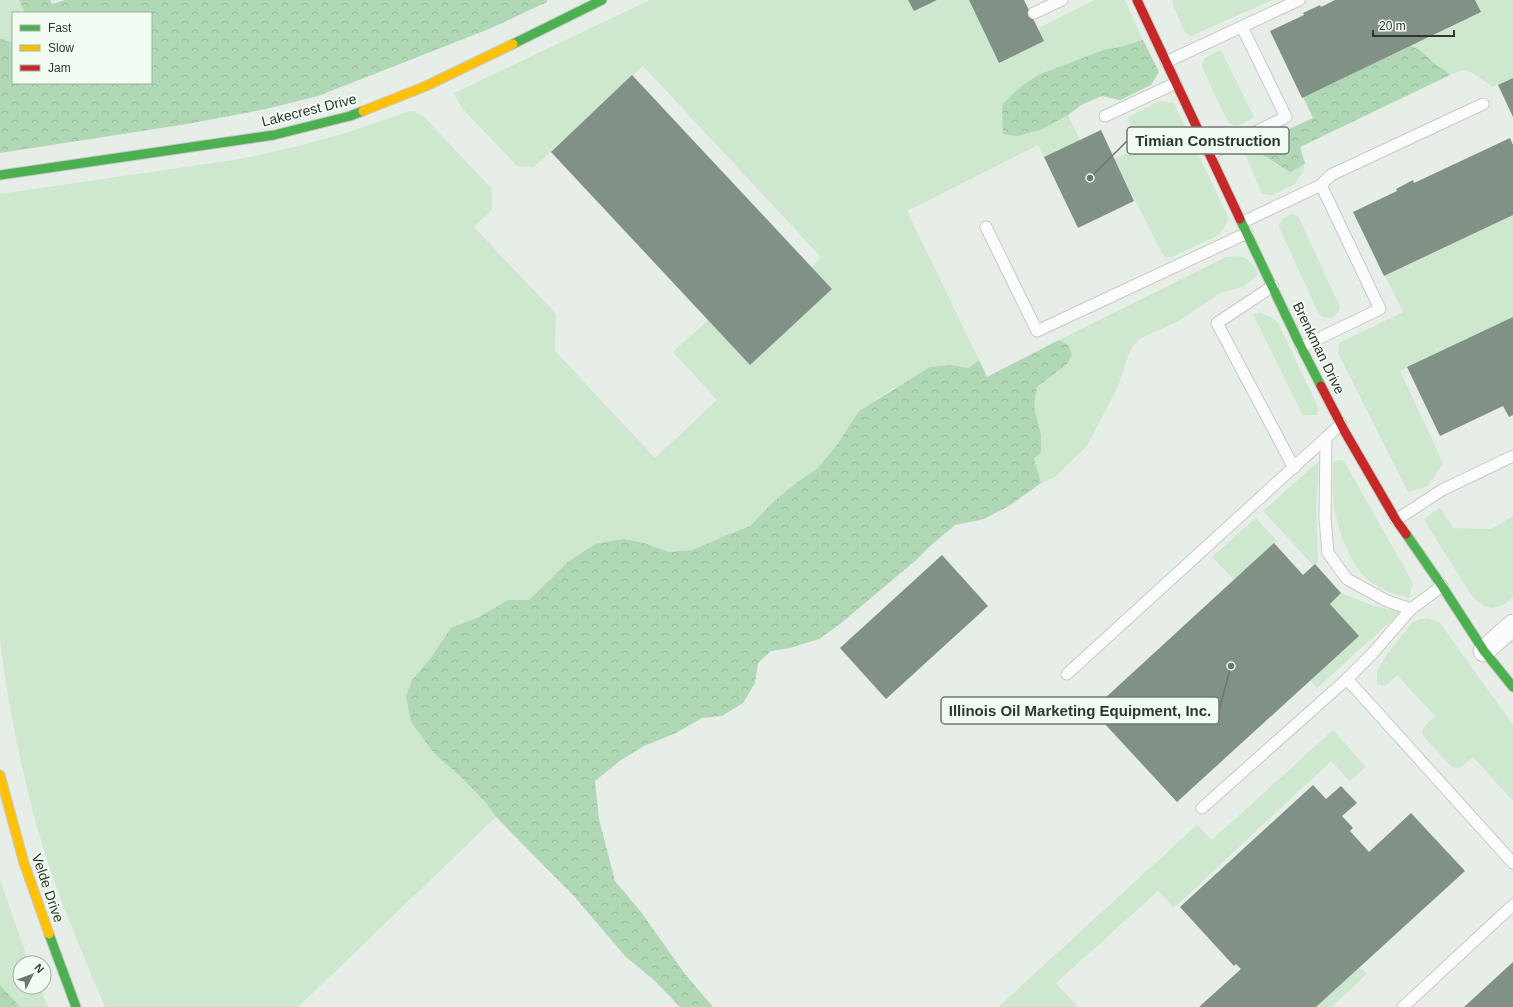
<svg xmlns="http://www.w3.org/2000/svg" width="1513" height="1007" font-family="Arial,sans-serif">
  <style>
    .green { fill: #cde8cf }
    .forest { fill: url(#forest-crowns) }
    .building { fill: #819185 }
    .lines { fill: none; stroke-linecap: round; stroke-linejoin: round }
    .lane-casing { stroke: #c6cac6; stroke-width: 13 }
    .street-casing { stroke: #c6cac6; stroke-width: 23 }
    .fast-casing { stroke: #c6cac6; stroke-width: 11 }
    .slow-casing { stroke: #c6cac6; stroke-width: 11 }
    .jam-casing { stroke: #c6cac6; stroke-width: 11 }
    .lane { stroke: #fbfcfb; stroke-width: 11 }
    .street { stroke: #fbfcfb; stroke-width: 21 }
    .fast { stroke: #4caf50; stroke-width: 9 }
    .slow { stroke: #ffc107; stroke-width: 9 }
    .jam { stroke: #c62828; stroke-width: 9 }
    .labels { text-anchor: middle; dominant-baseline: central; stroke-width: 4; stroke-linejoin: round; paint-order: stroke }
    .street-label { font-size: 14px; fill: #313531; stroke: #f1fdf2 }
    .leader { fill: none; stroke: #717571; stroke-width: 1.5 }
    .callout-dot { fill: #717571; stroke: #f1fdf2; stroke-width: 1.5 }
    .callout { fill: #f1fdf2; stroke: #717571; stroke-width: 1.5 }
    .callout-label { font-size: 15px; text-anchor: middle; font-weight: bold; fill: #313531 }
  </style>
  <defs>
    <pattern id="forest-crowns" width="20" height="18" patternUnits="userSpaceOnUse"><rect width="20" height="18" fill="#b0d8b5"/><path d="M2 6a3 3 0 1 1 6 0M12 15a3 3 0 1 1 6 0" fill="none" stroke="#98ba9c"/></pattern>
  </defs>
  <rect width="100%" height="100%" fill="#e7ede7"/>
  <!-- green -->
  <g class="green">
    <path d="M0,0H19L25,13H13V43L0,38Z"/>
    <path d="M650,0H908L914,11L937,0H969L999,63L1044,41L1039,31L1041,27L1095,0H1125L1143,40L1116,48L1106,49L1076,62L1043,129L1068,115L1080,140L1044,157L1038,145L907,211L979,360L969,368L951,365L892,389L859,411L839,442L818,468L796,483L773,502L750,526L727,535L692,550L668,552L644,543L624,539L548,583L529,600H508L479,617L451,629L430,659L412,681L461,777L486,803L496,817L298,1007H105C80,947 53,886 36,823C20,763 7,700 0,639V194L240,159L299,146L349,132L410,111L416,112L424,117L492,189V210L474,227L556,314L555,351L655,458L717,400L673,352L708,320L750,365L832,289L811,267L821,257L643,66L534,167L517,166L462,108L454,93Z"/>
    <path d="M1172,0H1272L1191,36L1185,32L1173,5Z"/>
    <path d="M1475,0H1513V78L1493,87L1473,73L1463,70L1450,75C1445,69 1440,68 1434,63C1425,55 1422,50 1411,46L1481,12Z"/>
    <path d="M1221,50L1254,117C1245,122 1237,130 1228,122L1202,67V64L1205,58Z"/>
    <path d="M1160,101L1174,103L1229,219L1219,235L1172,257H1166L1162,253L1114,159L1140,147L1128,119L1130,116Z"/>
    <path d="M1253,146L1261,154L1278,166L1300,167L1305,163L1303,171L1295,184L1272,195L1262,194L1243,150Z"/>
    <path d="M1292,214L1298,216L1340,307L1338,312L1332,318L1322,317L1319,314L1279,227C1280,219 1285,216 1292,214Z"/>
    <path d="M1513,215V317L1400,371L1443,463L1428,486L1408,492L1338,353L1339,343L1403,312L1385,276Z"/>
    <path d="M1238,256C1249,258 1253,264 1258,274L1243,287L1222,292L1179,321L1141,338L1133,346L1128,356L1118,386L1087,446L1055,477L1041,483L1034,459L1041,451V435L1034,406L1037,387L1067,364L1068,345L1059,340L1226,257Z"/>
    <path d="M1260,313L1271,317L1278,323L1319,409L1317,415H1303L1253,314Z"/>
    <path d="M1338,460H1342L1345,463L1413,583L1409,598C1398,595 1387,592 1377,586C1354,574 1340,537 1335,512C1332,497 1333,481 1333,466L1334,462Z"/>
    <path d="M1319,461L1316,506L1318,563L1313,565L1263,511Z"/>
    <path d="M1440,507L1453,528L1491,529L1513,516V597L1505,604L1497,607L1491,608L1484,606L1477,601L1472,596L1424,520Z"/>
    <path d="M1256,518L1277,541L1234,580L1212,557Z"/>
    <path d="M1341,593L1374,606L1401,612L1317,688L1310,680L1330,604Z"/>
    <path d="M1428,618L1440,623L1513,725V801L1473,757C1466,762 1461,771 1452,767L1424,737C1418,728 1429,723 1435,716L1397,675L1385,686L1377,685V671L1387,654L1412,623L1420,619Z"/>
    <path d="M1333,730L1366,767L1350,781L1331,761L1174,908L1158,891L1056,983L1078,1007H998L1197,825L1212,840Z"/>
    <path d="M0,880L29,963H20V987H40L48,1007H20L0,985Z"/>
    <path d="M1360,967L1367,974L1331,1007H1316Z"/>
  </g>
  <!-- forest -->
  <g class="forest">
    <path d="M19,0H50L52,4L65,0H547V2L489,29L318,96L266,109L187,124L0,153V38L13,43V83H151V13H25Z"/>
    <path d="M1143,40L1159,72L1151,85L1120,100L1102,96L1083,104L1068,115L1043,129L1017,136L1003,134L1002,105L1019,88L1038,75L1106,49L1116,48Z"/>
    <path d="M1411,46C1422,50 1425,55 1434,63C1440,68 1445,69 1450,75L1300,147L1305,163L1300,167L1290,172L1261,154L1253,146L1313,118L1303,97Z"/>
    <path d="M1059,340L1068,345L1072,354L1067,364L1037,387L1034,406L1041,435V452L1034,459L1041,483L1009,506L984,519L955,525L929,547L915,561L840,624L819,639L790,648L771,651L758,663L755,683L743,703L722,716L702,718L676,733L644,746L621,760L595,781L599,819L615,881L641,912L685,974L713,1007H680L655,981L625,956L573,895L496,817L486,803L461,777L434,753L411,722L406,696L412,680L430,659L451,628L479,617L508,600H529L568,562L595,544L624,539L644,543L668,552L692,550L727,535L750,526L773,502L796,483L818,468L839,442L859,411L930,367L951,365L969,368L979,360L987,377Z"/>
    <path d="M0,985L20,1007H0Z"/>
  </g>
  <!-- building -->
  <g class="building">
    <path d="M908,0H937L914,11Z"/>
    <path d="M969,0H1024L1044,41L999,63Z"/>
    <path d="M1335,0H1475L1481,12L1302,98L1270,31L1304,15L1303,13L1320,5L1321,7Z"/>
    <path d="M632,75L832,289L750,365L551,152Z"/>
    <path d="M1513,78V117L1498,85Z"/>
    <path d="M1101,130L1134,201L1078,228L1044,157Z"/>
    <path d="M1510,138L1513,145V215L1384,276L1353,212L1397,191L1396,189L1413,180L1414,183Z"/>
    <path d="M1513,317V415L1509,417L1503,406L1440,436L1407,367Z"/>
    <path d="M1274,543L1303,575L1315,564L1341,593L1330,604L1359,636L1177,802L1092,710Z"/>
    <path d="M942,555L988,606L886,699L840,648Z"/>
    <path d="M1313,785L1326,799L1341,786L1357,803L1342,816L1353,828L1350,831L1369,852L1411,813L1465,871L1316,1007H1199L1241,969L1236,964L1234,966L1180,907Z"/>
    <path d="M1513,962V1007H1464Z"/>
  </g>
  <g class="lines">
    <!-- lane casing -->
    <g class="lane-casing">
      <g id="lane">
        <path d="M1034,13L1062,0"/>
        <path d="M1166,62L1299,0"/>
        <path d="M1105,116L1176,83"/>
        <path d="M1210,154L1286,117L1242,27"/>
        <path d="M1321,185L1331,175L1483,104"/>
        <path d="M1243,222L1321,185L1380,309L1301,347"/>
        <path d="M986,227L1037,331L1247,233"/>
        <path d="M1273,286L1217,323L1294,468"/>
        <path d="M1326,438L1325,518L1328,553L1347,579L1387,601L1411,609L1442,586"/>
        <path d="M1396,520L1442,490L1513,456"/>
        <path d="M1067,674L1341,424"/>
        <path d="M1347,679L1513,863"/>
        <path d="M1202,808L1347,679L1372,654L1411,609"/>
        <path d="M1403,1007L1513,905"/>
      </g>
    </g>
    <!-- street casing -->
    <g class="street-casing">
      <path id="street" d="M1484,651L1513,625"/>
    </g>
    <!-- fast casing -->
    <g class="fast-casing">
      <g id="fast">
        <path d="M513,44L602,0"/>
        <path d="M0,175L274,135L350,116L363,111"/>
        <path d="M1240,219L1301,347L1321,386"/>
        <path d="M1406,534L1442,586L1484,651L1513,687"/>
        <path d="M49,934L76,1007"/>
      </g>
    </g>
    <!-- slow casing -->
    <g class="slow-casing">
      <g id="slow">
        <path d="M363,111L426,86L513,44"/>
        <path d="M0,775L24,863L49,934"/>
      </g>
    </g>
    <!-- jam casing -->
    <g class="jam-casing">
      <g id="jam">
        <path d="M1137,0L1240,219"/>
        <path d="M1321,386L1345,432L1396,520L1406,534"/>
      </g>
    </g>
    <!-- lane -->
    <use href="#lane" class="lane"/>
    <!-- street -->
    <use href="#street" class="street"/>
    <!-- fast -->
    <use href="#fast" class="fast"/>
    <!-- slow -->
    <use href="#slow" class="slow"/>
    <!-- jam -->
    <use href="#jam" class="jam"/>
  </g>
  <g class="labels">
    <!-- street labels -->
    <g class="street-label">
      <text transform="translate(309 110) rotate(-14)">Lakecrest Drive</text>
      <text transform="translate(1319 348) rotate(64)">Brenkman Drive</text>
      <text transform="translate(48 888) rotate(71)">Velde Drive</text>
    </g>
  </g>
  <!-- callouts -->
  <path class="leader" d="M1090 178L1127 141M1231 666L1219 710"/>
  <g class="callout-dot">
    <circle cx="1090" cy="178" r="4"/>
    <circle cx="1231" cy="666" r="4"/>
  </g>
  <g class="callout">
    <rect x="1127" y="127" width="162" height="27" rx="4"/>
    <rect x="941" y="697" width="278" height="27" rx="4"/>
  </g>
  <g class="callout-label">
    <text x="1208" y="146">Timian Construction</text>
    <text x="1080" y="716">Illinois Oil Marketing Equipment, Inc.</text>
  </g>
  <!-- legend -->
  <rect x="12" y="12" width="140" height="72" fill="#f1fdf2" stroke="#a4ada5"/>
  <rect x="20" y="25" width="20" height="6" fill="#4caf50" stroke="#a4ada5"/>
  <text x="48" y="32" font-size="12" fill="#313531">Fast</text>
  <rect x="20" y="45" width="20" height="6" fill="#ffc107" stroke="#a4ada5"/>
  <text x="48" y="52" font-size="12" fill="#313531">Slow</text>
  <rect x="20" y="65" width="20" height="6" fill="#c62828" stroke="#a4ada5"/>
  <text x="48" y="72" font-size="12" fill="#313531">Jam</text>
  <!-- north arrow -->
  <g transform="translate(32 975) rotate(48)"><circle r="19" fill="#f1fdf2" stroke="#a4ada5"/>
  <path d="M0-3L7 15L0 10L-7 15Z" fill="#717571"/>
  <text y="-6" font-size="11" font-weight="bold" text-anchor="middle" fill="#313531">N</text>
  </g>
  <!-- scale -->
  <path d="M1373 30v6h81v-6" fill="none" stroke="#313531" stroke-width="2"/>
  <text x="1379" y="30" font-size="12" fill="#313531" stroke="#f1fdf2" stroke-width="3" paint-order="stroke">20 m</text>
</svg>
